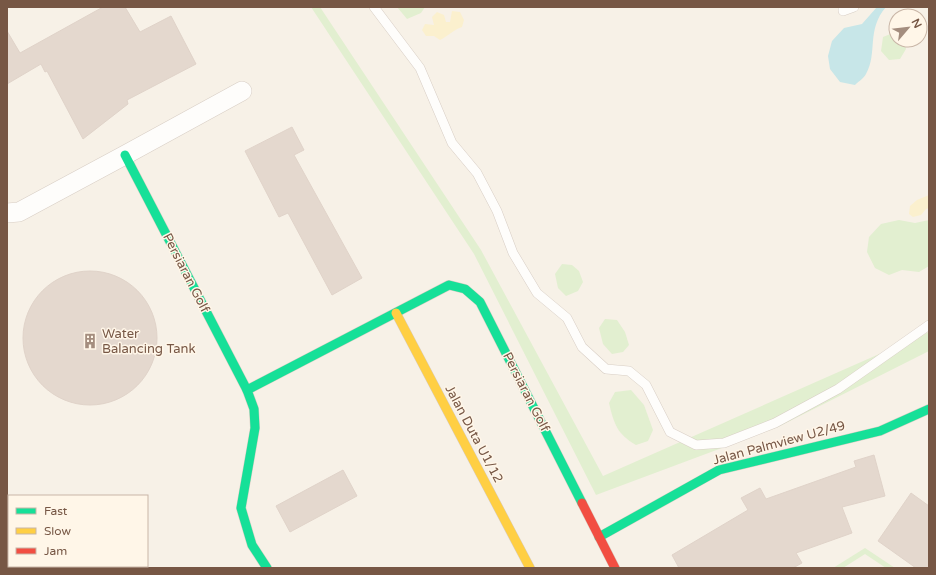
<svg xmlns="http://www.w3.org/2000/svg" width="936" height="575" font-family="'Varela Round',sans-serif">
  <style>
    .green { fill: #e2efd0 }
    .sand { fill: #fbf0ce }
    .water { fill: #c7e6e8 }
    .building { fill: #e4d8ce; stroke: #e0d3c9 }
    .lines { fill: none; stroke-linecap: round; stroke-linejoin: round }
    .lane-casing { stroke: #d8cec5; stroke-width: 10 }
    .street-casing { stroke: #d8cec5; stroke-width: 20 }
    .fast-casing { stroke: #d8cdc3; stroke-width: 10 }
    .slow-casing { stroke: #d8cdc3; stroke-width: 10 }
    .jam-casing { stroke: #d8cdc3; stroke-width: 10 }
    .lane { stroke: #fefdfb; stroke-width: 9 }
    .street { stroke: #fefdfb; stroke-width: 19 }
    .fast { stroke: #16e098; stroke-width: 9 }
    .slow { stroke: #ffcf43; stroke-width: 9 }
    .jam { stroke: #f24e42; stroke-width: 9 }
    .labels { text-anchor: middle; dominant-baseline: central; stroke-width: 3; stroke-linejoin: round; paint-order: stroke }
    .street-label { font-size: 13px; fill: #775745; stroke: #fff6e8 }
    .poi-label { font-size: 13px; fill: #775745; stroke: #fff6e8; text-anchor: start }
  </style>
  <rect width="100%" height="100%" fill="#f7f1e7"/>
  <!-- green -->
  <g class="green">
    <path d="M311,7H320L481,250L603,476L929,332V351L778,427L596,495L474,254Z"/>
    <path d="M397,7H425L421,13L407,19Z"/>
    <path d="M893,33L896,34V40H903L906,49L900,59L889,60L881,51L883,37Z"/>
    <path d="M899,220L915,223L929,220V266L919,272L902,270L889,275L875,268L867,252L869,237L881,224Z"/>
    <path d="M562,264L572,265L579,271L583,282L578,291L566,296L558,288L555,274Z"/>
    <path d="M605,319L617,320L625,332L629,345L623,352L612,354L603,344L599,328Z"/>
    <path d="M631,390L644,405L653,430L648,441L636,445C617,434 614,424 609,403L615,392Z"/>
    <path d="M865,548L895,568H886L865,554L843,568H833Z"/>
  </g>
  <!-- sand -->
  <g class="sand">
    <path d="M452,11L460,12L464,20L462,27C453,30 448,36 440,40L434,36H426L422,30L425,24L434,25L432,17L437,12L444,15L446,22H450Z"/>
    <path d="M929,195V208L926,209L921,215L913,217L909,214L910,206L917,200Z"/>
  </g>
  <!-- water -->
  <path class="water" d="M877,7H886C866,30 878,53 866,74C864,78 858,82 855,85L840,82L830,69L828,56L832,41L844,28L862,24Z"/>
  <!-- building -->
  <g class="building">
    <path d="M103,7H125L140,32L171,16L196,64L127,100L128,104L83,139L47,71L45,72L41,64L7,84V31L20,53Z"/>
    <path d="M292,127L304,150L294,155L362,278L332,295L288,213L279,217L245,151Z"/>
    <circle cx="90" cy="338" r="67"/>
    <path d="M874,455L885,496L842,507L852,533L796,553L802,563L793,568H679L672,555L748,510L741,498L760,488L766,499L856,467L854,461Z"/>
    <path d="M343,470L357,496L290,532L276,506Z"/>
    <path d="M911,493L929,506V568H916L878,541Z"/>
  </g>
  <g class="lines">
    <!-- lane casing -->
    <g class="lane-casing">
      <g id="lane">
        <path d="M374,7L420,68L452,143L477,173L497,211L513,253L537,293L567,318L582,347L606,369L629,371L646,385L670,432L696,445L724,443L775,423L838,389L929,325"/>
        <path d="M843,7V11L854,7"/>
      </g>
    </g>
    <!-- street casing -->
    <g class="street-casing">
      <path id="street" d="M7,213L19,212L125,155L242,91"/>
    </g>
    <!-- fast casing -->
    <g class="fast-casing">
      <g id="fast">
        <path d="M125,155L247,390L254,409L255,428L241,508L252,545L267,568"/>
        <path d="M247,390L449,285L465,289L480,302L582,503"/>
        <path d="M599,537L719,470L880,431L929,409"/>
      </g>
    </g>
    <!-- slow casing -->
    <g class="slow-casing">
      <path id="slow" d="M396,313L530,568"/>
    </g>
    <!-- jam casing -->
    <g class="jam-casing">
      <path id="jam" d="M582,503L615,568"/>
    </g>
    <!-- lane -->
    <use href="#lane" class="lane"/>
    <!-- street -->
    <use href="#street" class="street"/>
    <!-- fast -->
    <use href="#fast" class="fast"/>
    <!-- slow -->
    <use href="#slow" class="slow"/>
    <!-- jam -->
    <use href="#jam" class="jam"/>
  </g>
  <!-- icons -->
  <defs>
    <g id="building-bare" transform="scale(1.2)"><path d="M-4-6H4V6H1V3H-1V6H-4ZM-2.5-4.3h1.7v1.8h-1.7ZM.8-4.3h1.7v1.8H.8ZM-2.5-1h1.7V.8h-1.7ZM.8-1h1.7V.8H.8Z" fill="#a48d7e" stroke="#fff6e8" stroke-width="2.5" paint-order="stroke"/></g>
  </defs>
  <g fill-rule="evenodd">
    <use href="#building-bare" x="90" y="341"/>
  </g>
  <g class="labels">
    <!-- street labels -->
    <g class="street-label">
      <text transform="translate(186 273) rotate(63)">Persiaran Golf</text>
      <text transform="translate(526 392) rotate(63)">Persiaran Golf</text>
      <text transform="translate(474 434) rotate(62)">Jalan Duta U1/12</text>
      <text transform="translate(779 443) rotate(-15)">Jalan Palmview U2/49</text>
    </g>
    <!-- poi labels -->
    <g class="poi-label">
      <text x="102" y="334">Water<tspan x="102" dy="15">Balancing Tank</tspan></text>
    </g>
  </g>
  <!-- border -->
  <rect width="936" height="575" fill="none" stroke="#775745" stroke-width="16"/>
  <!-- legend -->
  <rect x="8" y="495" width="140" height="72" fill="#fff6e8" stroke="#c9b6a7"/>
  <rect x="16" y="508" width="20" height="6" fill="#16e098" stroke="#c9b6a7"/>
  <text x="44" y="515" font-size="12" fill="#775745">Fast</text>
  <rect x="16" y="528" width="20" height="6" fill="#ffcf43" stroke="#c9b6a7"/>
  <text x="44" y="535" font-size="12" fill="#775745">Slow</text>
  <rect x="16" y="548" width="20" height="6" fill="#f24e42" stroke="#c9b6a7"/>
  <text x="44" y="555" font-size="12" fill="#775745">Jam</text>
  <!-- north arrow -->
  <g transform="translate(908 28) rotate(62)"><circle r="19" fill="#fff6e8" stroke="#c9b6a7"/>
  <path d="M0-3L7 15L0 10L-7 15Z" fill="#a48d7e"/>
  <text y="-6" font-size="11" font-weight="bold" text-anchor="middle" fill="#775745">N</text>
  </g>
</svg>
